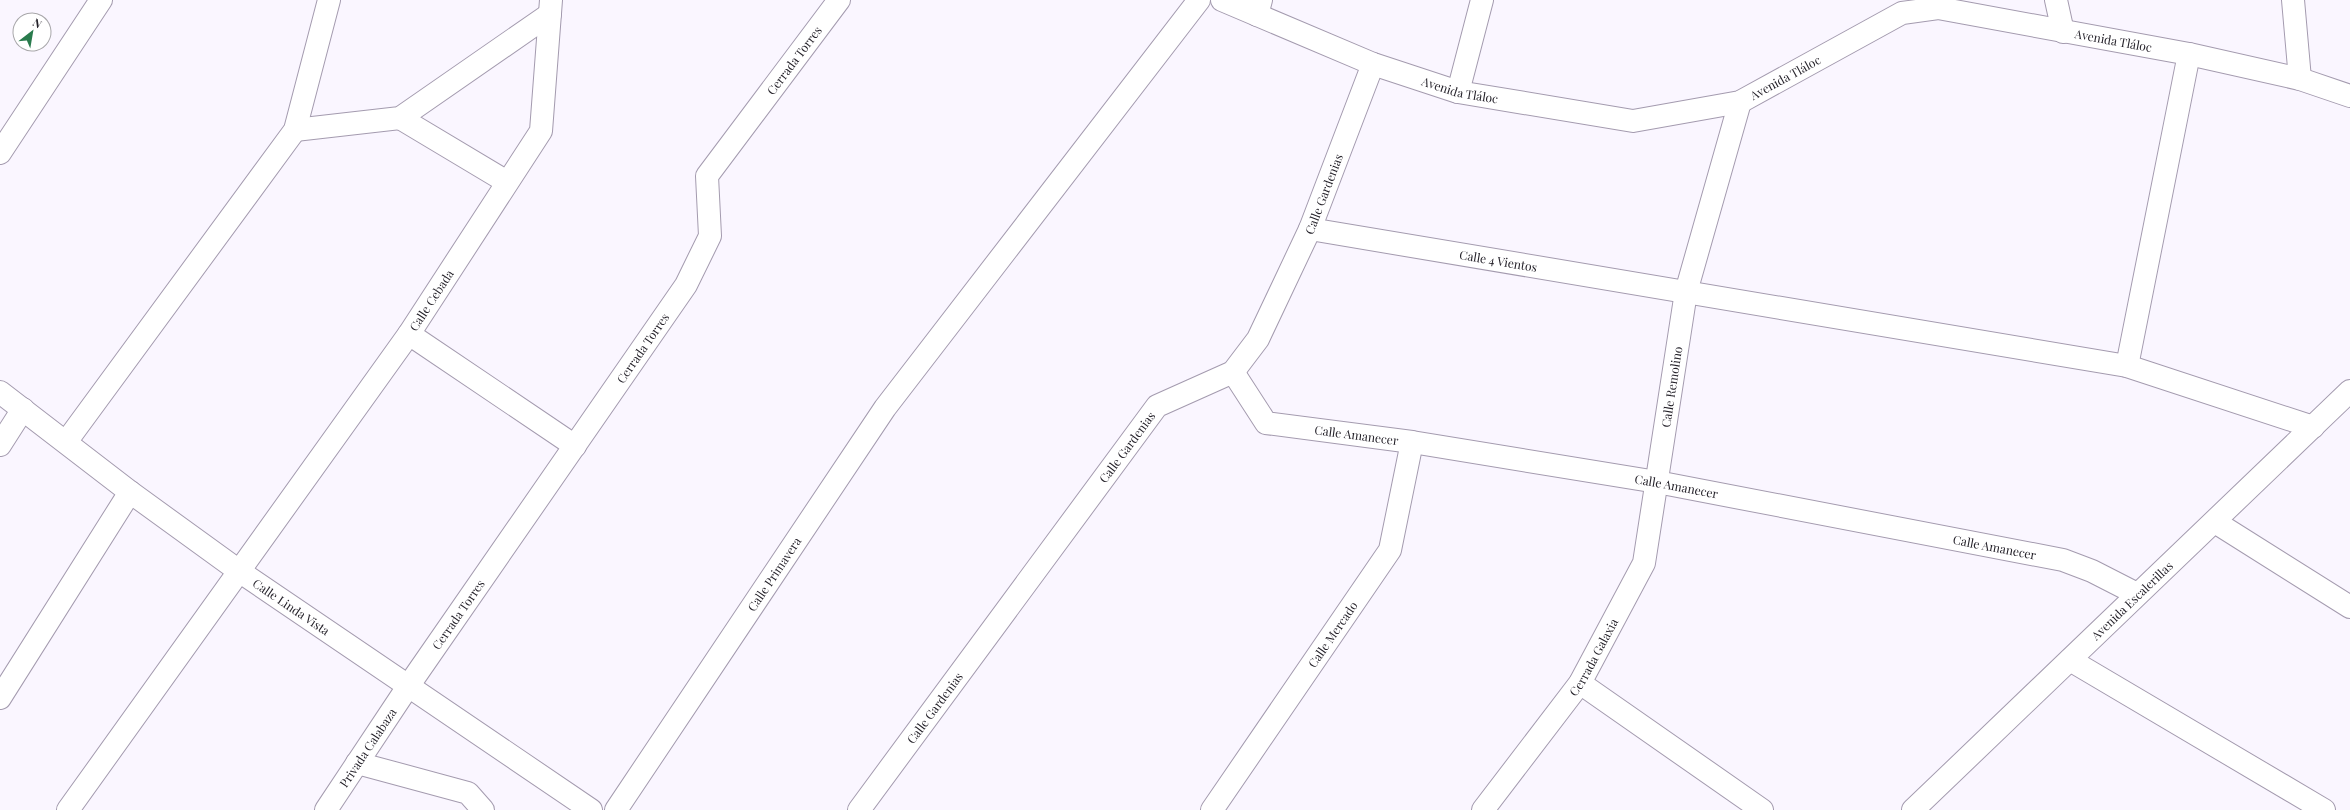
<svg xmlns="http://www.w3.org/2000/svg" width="2350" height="810" font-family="'Playfair Display',serif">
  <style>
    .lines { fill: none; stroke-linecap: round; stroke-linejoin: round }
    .street-casing { stroke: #a49baf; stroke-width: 24 }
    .secondary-casing { stroke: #a49baf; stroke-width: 24 }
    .street { stroke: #fff; stroke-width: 22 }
    .secondary { stroke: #fff; stroke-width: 22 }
    .labels { text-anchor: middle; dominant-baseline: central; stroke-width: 3; stroke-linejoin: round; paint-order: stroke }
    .street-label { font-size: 12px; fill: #25222a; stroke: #fff }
  </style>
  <rect width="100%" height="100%" fill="#faf6ff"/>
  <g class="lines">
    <!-- street casing -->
    <g class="street-casing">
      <g id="street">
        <path d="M2056,0L2063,32"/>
        <path d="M2293,0L2300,79"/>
        <path d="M1257,15L1261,0"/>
        <path d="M1458,92L1482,0"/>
        <path d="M400,118L507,182"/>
        <path d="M295,130L400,118L550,14"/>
        <path d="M0,153L101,0"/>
        <path id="s1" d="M1310,229L2127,366L2313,427"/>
        <path d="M409,334L575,446"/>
        <path d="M2127,366L2189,54"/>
        <path id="s2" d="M1233,372L1266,423L1412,442L1657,482L2063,560L2092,571L2137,594"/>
        <path id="s3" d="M0,392L130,492L239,571L591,810"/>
        <path d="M66,442L295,130L329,0"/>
        <path d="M0,445L23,409"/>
        <path d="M2215,522L2350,607"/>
        <path d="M2070,660L2324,810"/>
        <path d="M1580,683L1762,810"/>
        <path d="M0,698L130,492"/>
        <path d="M357,763L468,793L483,810"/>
        <path id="s4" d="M68,810L409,334L541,131L551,0"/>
        <path id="s5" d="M326,810L409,685L686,285L710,236L707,176L839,0"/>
        <path id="s6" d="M616,810L885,408L1199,0"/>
        <path id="s7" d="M859,810L1157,406L1233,372L1258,339L1310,229L1373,64"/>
        <path id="s8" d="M1212,810L1390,550L1412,442"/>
        <path id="s9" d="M1483,810L1580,683L1644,563L1686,292L1740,102"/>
      </g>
    </g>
    <!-- secondary casing -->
    <g class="secondary-casing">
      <g id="secondary">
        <path id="s10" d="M1222,0L1373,64L1458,92L1633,121L1740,102L1902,13L1938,8L2189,54L2300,79L2350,96"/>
        <path id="s11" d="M1913,810L2350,391"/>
      </g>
    </g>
    <!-- street -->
    <use href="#street" class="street"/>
    <!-- secondary -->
    <use href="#secondary" class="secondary"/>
  </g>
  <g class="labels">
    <!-- street labels -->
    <g class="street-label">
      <text stroke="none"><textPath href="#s10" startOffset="939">Avenida Tláloc</textPath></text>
      <text stroke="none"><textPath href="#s5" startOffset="896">Cerrada Torres</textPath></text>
      <text stroke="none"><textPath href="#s10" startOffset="591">Avenida Tláloc</textPath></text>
      <text stroke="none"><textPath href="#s10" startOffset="255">Avenida Tláloc</textPath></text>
      <text stroke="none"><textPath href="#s7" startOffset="786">Calle Gardenias</textPath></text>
      <text stroke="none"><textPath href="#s1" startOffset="191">Calle 4 Vientos</textPath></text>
      <text stroke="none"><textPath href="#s4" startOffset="626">Calle Cebada</textPath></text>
      <text stroke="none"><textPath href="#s5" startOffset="560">Cerrada Torres</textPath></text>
      <text stroke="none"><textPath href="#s9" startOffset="474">Calle Remolino</textPath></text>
      <text stroke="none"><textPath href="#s2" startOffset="152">Calle Amanecer</textPath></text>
      <text stroke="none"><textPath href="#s7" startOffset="451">Calle Gardenias</textPath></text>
      <text stroke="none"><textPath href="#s2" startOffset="476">Calle Amanecer</textPath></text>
      <text stroke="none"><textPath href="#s2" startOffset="800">Calle Amanecer</textPath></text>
      <text stroke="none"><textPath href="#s6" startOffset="284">Calle Primavera</textPath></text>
      <text stroke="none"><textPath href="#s11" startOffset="303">Avenida Escalerillas</textPath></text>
      <text stroke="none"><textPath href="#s3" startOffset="362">Calle Linda Vista</textPath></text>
      <text stroke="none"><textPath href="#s5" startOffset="236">Cerrada Torres</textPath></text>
      <text stroke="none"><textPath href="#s8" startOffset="213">Calle Mercado</textPath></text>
      <text stroke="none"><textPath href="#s9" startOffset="189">Cerrada Galaxia</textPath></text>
      <text stroke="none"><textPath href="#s7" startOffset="127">Calle Gardenias</textPath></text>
      <text stroke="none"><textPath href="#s5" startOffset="75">Privada Calabaza</textPath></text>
    </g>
  </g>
  <!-- north arrow -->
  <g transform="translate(32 32) rotate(31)"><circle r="19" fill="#ffffff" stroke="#a8a7aa"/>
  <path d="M0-3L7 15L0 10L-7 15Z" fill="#297b4d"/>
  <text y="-6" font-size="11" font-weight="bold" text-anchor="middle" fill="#25222a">N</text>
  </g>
</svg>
